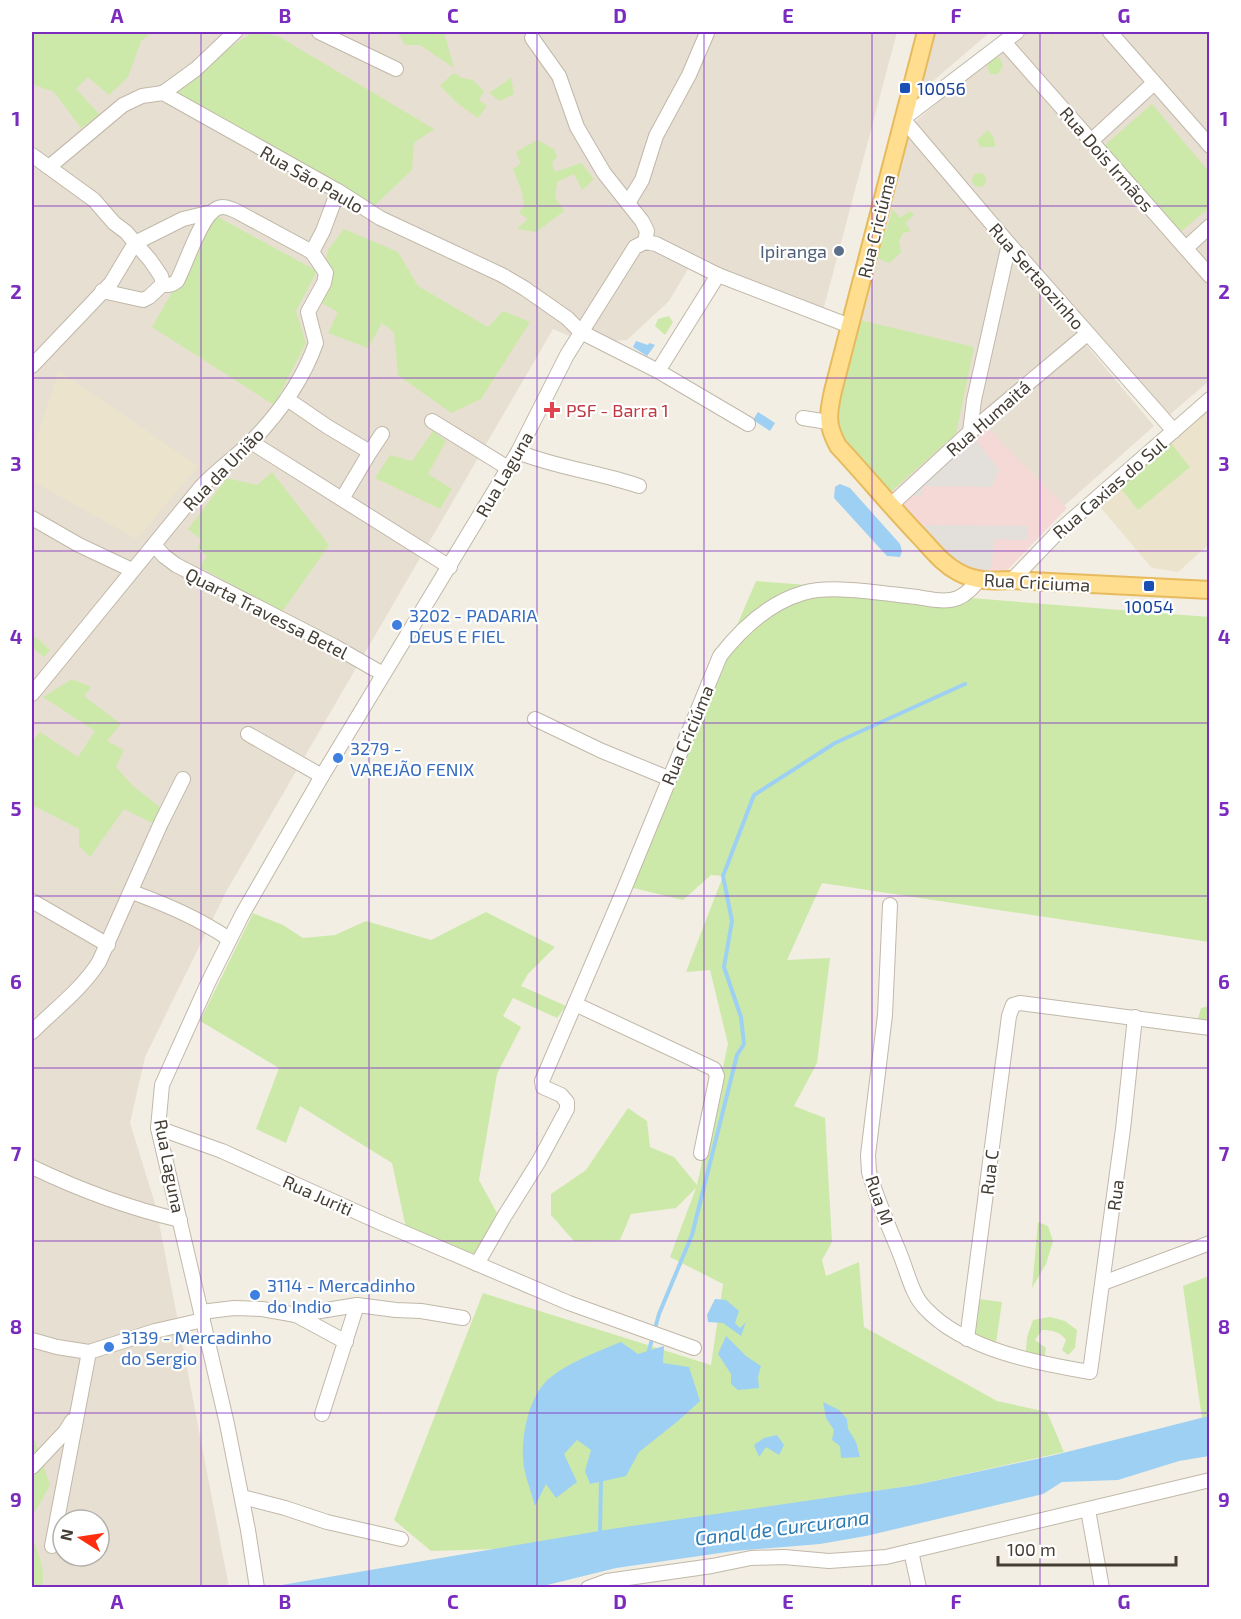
<svg xmlns="http://www.w3.org/2000/svg" width="1241" height="1619" font-family="'Exo 2',sans-serif">
  <style>
    .residential { fill: #e7dfd1; fill-rule: evenodd }
    .education { fill: #ece3cc }
    .medical { fill: #f4d9d6 }
    .green { fill: #cde9aa }
    .parking { fill: #e3e0dc }
    .water { fill: #9dd0f2 }
    .lines { fill: none; stroke-linecap: round; stroke-linejoin: round }
    .stream { stroke: #9dd0f2; stroke-width: 4 }
    .minor-casing { stroke: #c1b8a9; stroke-width: 16 }
    .major-casing { stroke: #e7bb5d; stroke-width: 20 }
    .minor { stroke: #fff; stroke-width: 14 }
    .major { stroke: #ffde90; stroke-width: 16 }
    .grid { fill: none; stroke: #7b2cbf; stroke-width: 1.5; stroke-opacity: 0.55 }
    .transit-dot { fill: #1a4fb4; stroke: #fff; stroke-width: 2 }
    .service-dot { fill: #5c6f8a; stroke: #fff; stroke-width: 2 }
    .health-dot { fill: #e0444e; stroke: #fff; stroke-width: 2 }
    .shop-dot { fill: #3f7fe0; stroke: #fff; stroke-width: 2 }
    .labels { text-anchor: middle; dominant-baseline: central; stroke-width: 4.5; stroke-linejoin: round; paint-order: stroke }
    .transit-label { font-size: 18px; fill: #164399; stroke: #fff; text-anchor: start }
    .street-label { font-size: 18px; fill: #443d33; stroke: #fff }
    .service-label { font-size: 18px; fill: #4e5e75; stroke: #fff; text-anchor: end }
    .health-label { font-size: 18px; fill: #be3a42; stroke: #fff; text-anchor: start }
    .shop-label { font-size: 18px; fill: #366cbe; stroke: #fff; text-anchor: start }
    .water-label { font-size: 20px; font-style: italic; fill: #2a7bb3; stroke: #fff }
    .neatline { fill: none; stroke: #7b2cbf; stroke-width: 2 }
    .grid-label { font-size: 20px; text-anchor: middle; font-weight: bold; fill: #7b2cbf }
  </style>
  <rect width="100%" height="100%" fill="#f2eee3"/>
  <!-- residential -->
  <g class="residential">
    <path d="M32,32H897L820,322L688,269L669,301L627,340L586,343L553,329L226,892L145,1057L130,1123L156,1207L229,1587L32,1588ZM63,1520H99V1556H63Z"/>
    <path d="M928,32H990L919,93L913,92Z"/>
    <path d="M1020,32H1209V381L1167,417L915,122Z"/>
    <path d="M907,131L1154,426L984,577L830,423Z"/>
  </g>
  <!-- education -->
  <g class="education">
    <path d="M59,371L198,466L137,539L32,481V449Z"/>
    <path d="M1209,403V544L1178,572L1152,568L1095,501Z"/>
  </g>
  <!-- medical -->
  <path class="medical" d="M976,416L1067,508L996,582L970,577L882,500Z"/>
  <!-- green -->
  <g class="green">
    <path d="M32,32H152L141,41L128,77L109,95L88,77L76,89L100,115L81,128L54,92L32,84Z"/>
    <path d="M253,32L278,36L434,129L414,143L412,170L374,206L177,93L228,49Z"/>
    <path d="M397,32H444L454,68L420,45H405Z"/>
    <path d="M992,58H1000L1003,66L998,74H990L987,66Z"/>
    <path d="M453,73L463,78L473,80L484,91L479,100L487,106L478,118L457,103L440,86Z"/>
    <path d="M511,78L514,94L500,101L489,93Z"/>
    <path d="M1152,104L1209,172V208L1178,234L1104,146Z"/>
    <path d="M988,130L994,138L995,147H980L977,140Z"/>
    <path d="M537,140L554,149L557,157L552,162L555,172L581,163L594,179L582,190L574,174L557,182L555,197L564,211L536,232L517,229L528,219L519,213L524,206L522,192L513,169L521,163L516,152Z"/>
    <circle cx="979" cy="180" r="7"/>
    <path d="M892,209L900,218L910,211L914,215L905,223L911,231L903,233L899,241L901,252L890,263L881,260L873,254L877,232L887,230Z"/>
    <path d="M216,216L317,271L296,311L306,343L274,405L152,327Z"/>
    <path d="M344,229L398,252L418,286L488,327L503,311L530,322L481,399L451,413L398,375L394,332L382,323L368,348L328,333L338,312L318,301L328,250Z"/>
    <path d="M669,316L673,322L665,335L655,326L658,319Z"/>
    <path d="M847,317L974,347L956,434L882,500L824,428Z"/>
    <path d="M433,431L446,441L428,474L452,489L440,509L375,478L390,455L412,461Z"/>
    <path d="M1170,442L1190,467L1138,510L1118,485Z"/>
    <path d="M272,472L329,545L282,612L292,618L200,567L207,556L197,548L201,540L188,529L227,478L257,485Z"/>
    <path d="M756,581L1209,617V942L822,883L787,960L830,958L817,1063L794,1106L825,1118L832,1242L822,1260L826,1276L859,1262L864,1327L997,1401L1047,1412L1064,1452L916,1485L498,1549L431,1551L394,1520L483,1293L711,1365L723,1284L670,1257L696,1188L676,1208L631,1214L620,1240L574,1241L551,1215V1194L586,1170L628,1108L647,1121L650,1147L674,1157L697,1185L728,1044L710,970L686,972L723,876L711,875L683,900L625,886Z"/>
    <path d="M32,634L50,650L44,657L32,647Z"/>
    <path d="M72,679L91,687L84,696L121,724L107,741L124,750L116,767L133,786L161,808L152,823L124,809L90,857L79,846V829L32,805V742L40,732L78,757L95,731L43,697Z"/>
    <path d="M486,912L555,947L528,974L521,986L566,1006L557,1018L513,998L503,1016L521,1027L497,1074L479,1180L497,1213L475,1256L406,1228L392,1163L300,1106L286,1143L256,1129L279,1068L200,1021L253,913L283,925L303,938L335,935L366,921L431,940Z"/>
    <path d="M1209,1006V1031L1197,1022L1201,1008Z"/>
    <path d="M1038,1222L1048,1226L1053,1241L1046,1264L1032,1288Z"/>
    <path d="M1209,1276V1467L1183,1286Z"/>
    <path d="M970,1298L1002,1302L996,1343L964,1330Z"/>
    <path d="M1050,1317L1065,1321L1077,1330L1075,1348L1068,1355L1062,1350L1066,1340C1060,1332 1052,1330 1042,1330L1035,1340L1046,1348L1044,1359L1026,1351L1027,1337L1033,1320Z"/>
    <path d="M32,1432L50,1485L32,1517Z"/>
    <path d="M32,1535C36,1549 48,1573 41,1587H32Z"/>
  </g>
  <!-- parking -->
  <g class="parking">
    <path d="M973,436L999,470L992,487L923,486L922,496H914V487Z"/>
    <path d="M922,525L1028,526L1027,540L995,539L990,571L952,563Z"/>
  </g>
  <!-- water -->
  <g class="water">
    <path d="M636,341L648,345L649,343L655,345L647,356L633,347Z"/>
    <path d="M758,412L775,423L770,431L753,420Z"/>
    <path d="M840,484L850,488L900,544L902,551L900,557L887,556L834,498L835,487Z"/>
    <path d="M715,1299L726,1300L739,1311L735,1323L740,1328L746,1322L741,1336L723,1323L708,1322L707,1315Z"/>
    <path d="M726,1336L746,1356L761,1366L758,1377L759,1388L738,1390L731,1384V1374L718,1354Z"/>
    <path d="M621,1342L638,1354L664,1346L663,1363L689,1367L700,1401L678,1421L639,1452L626,1476L590,1484L585,1471L591,1450L577,1440L564,1454L577,1482L556,1498L546,1484L535,1506C531,1490 523,1472 523,1457C522,1431 530,1393 551,1377C568,1363 601,1350 621,1342Z"/>
    <path d="M823,1402L839,1410L847,1419L848,1429L856,1442L860,1457L841,1458L840,1446L832,1440L834,1430L826,1418Z"/>
    <path d="M1209,1416V1456L1179,1461L1118,1480L1062,1482L1043,1494L866,1536L820,1544L734,1551L616,1568L539,1587H270L611,1529L916,1485L1055,1455Z"/>
    <path d="M777,1435L784,1445L779,1455L766,1447L759,1457L754,1445L764,1438Z"/>
  </g>
  <g class="lines">
    <!-- stream -->
    <g class="stream">
      <path d="M648,1354L659,1314L692,1235L737,1055L744,1044L741,1017L724,967L732,921L723,876L754,795L835,743L965,684"/>
      <path d="M600,1534L601,1478"/>
    </g>
    <!-- minor casing -->
    <g class="minor-casing">
      <g id="minor">
        <path d="M319,32L396,69"/>
        <path d="M1017,32L903,119L1009,244L1174,431"/>
        <path d="M1110,32L1210,146"/>
        <path d="M532,38L559,76L577,127L604,173L642,221L647,231L645,242"/>
        <path d="M1005,43L1210,276"/>
        <path d="M163,93L196,69L235,32"/>
        <path d="M1091,141L1154,83"/>
        <path d="M32,155L94,200L114,223L126,232L150,260L161,276L163,284C169,286 172,285 177,281C186,265 201,214 218,208C224,205 231,209 236,211L312,252"/>
        <path d="M49,167L123,105L142,96L163,93L338,191L380,218L502,275L524,288L567,318L581,332L658,371L748,424"/>
        <path d="M628,203L642,180L656,136L689,75L707,33"/>
        <path d="M135,243L183,219L212,212"/>
        <path d="M1186,248L1210,226"/>
        <path d="M102,291L143,300L149,297L163,284"/>
        <path d="M32,366L111,283L135,243"/>
        <path d="M658,371L718,275"/>
        <path d="M287,399L328,427L370,452L382,434"/>
        <path d="M803,418L828,422"/>
        <path d="M432,421L508,468"/>
        <path d="M970,432L974,400L1009,244"/>
        <path d="M251,442L450,567"/>
        <path d="M518,452C557,468 599,472 639,486"/>
        <path d="M342,499L370,452"/>
        <path d="M891,505L970,432L1087,334"/>
        <path d="M32,518L79,545L132,570"/>
        <path d="M155,546L164,556L176,565L334,646L383,674"/>
        <path d="M1012,580L1059,531L1210,399"/>
        <path d="M32,694L201,487C217,470 236,457 253,440C279,413 303,380 316,343L308,312L324,283L326,273L312,252L323,231L338,191"/>
        <path d="M535,719L602,751L668,778"/>
        <path d="M248,734L322,776"/>
        <path d="M132,892C167,905 198,918 229,939"/>
        <path d="M32,901L108,945"/>
        <path d="M890,905L885,1015L868,1155L869,1172C877,1200 889,1227 900,1254C907,1271 912,1295 925,1308C964,1350 1037,1363 1090,1372L1123,1129L1135,1017"/>
        <path d="M575,1004L714,1069L717,1076L701,1153"/>
        <path d="M32,1032C55,1009 81,990 99,962L161,823L183,779"/>
        <path d="M158,1128L222,1151L379,1222L569,1303L694,1348"/>
        <path d="M32,1167C80,1190 128,1208 180,1220"/>
        <path d="M477,1264L504,1217L539,1161L567,1109V1102L561,1095L543,1087L542,1081L623,892L720,656C741,629 769,603 803,593C832,584 886,594 917,597C930,599 945,603 958,598C967,594 973,587 979,580"/>
        <path d="M1103,1283L1210,1243"/>
        <path d="M201,1312L234,1308L262,1309L296,1315L357,1305L396,1310L421,1311L463,1318"/>
        <path d="M296,1315L346,1342"/>
        <path d="M967,1339L1009,1016L1013,1005L1020,1003L1210,1028"/>
        <path d="M32,1340L57,1347L89,1352L155,1331L203,1320"/>
        <path d="M322,1414L357,1305"/>
        <path d="M32,1467L65,1432L72,1421"/>
        <path d="M242,1497L285,1508L327,1522L401,1539"/>
        <path d="M1088,1510L1102,1588"/>
        <path d="M52,1546L89,1352"/>
        <path d="M911,1551L919,1588"/>
        <path d="M257,1588L248,1530L227,1424L158,1128L162,1085L208,983L243,913L322,776L518,452L567,355L635,247L645,242L656,244L718,275L850,326"/>
        <path d="M588,1588L607,1581L712,1566L751,1558L784,1557L829,1561L886,1557L1210,1480"/>
      </g>
    </g>
    <!-- major casing -->
    <g class="major-casing">
      <path id="major" d="M926,32L833,391C828,414 826,424 838,446C866,476 893,509 921,538C933,551 943,564 958,572C976,582 993,581 1012,580L1210,590"/>
    </g>
    <!-- minor -->
    <use href="#minor" class="minor"/>
    <!-- major -->
    <use href="#major" class="major"/>
  </g>
  <!-- grid -->
  <path class="grid" d="M201,32V1588M369,32V1588M537,32V1588M704,32V1588M872,32V1588M1040,32V1588M32,206H1210M32,378H1210M32,551H1210M32,723H1210M32,896H1210M32,1068H1210M32,1241H1210M32,1413H1210"/>
  <!-- markers -->
  <g class="transit-dot">
    <rect x="899" y="82" width="12" height="12" rx="3"/>
    <rect x="1143" y="580" width="12" height="12" rx="3"/>
  </g>
  <circle class="service-dot" cx="839" cy="251" r="6"/>
  <path class="health-dot" d="M549 401h6v6h6v6h-6v6h-6v-6h-6v-6h6z"/>
  <g class="shop-dot">
    <circle cx="397" cy="625" r="6"/>
    <circle cx="338" cy="758" r="6"/>
    <circle cx="255" cy="1295" r="6"/>
    <circle cx="109" cy="1347" r="6"/>
  </g>
  <g class="labels">
    <!-- transit labels -->
    <g class="transit-label">
      <text x="917" y="88">10056</text>
      <text x="1149" y="606" text-anchor="middle">10054</text>
    </g>
    <!-- street labels -->
    <g class="street-label">
      <text transform="translate(1107 159) rotate(49)">Rua Dois Irmãos</text>
      <text transform="translate(312 179) rotate(30)">Rua São Paulo</text>
      <text transform="translate(876 226) rotate(-76)">Rua Criciúma</text>
      <text transform="translate(1037 276) rotate(49)">Rua Sertaozinho</text>
      <text transform="translate(988 418) rotate(-41)">Rua Humaitá</text>
      <text transform="translate(223 469) rotate(-46)">Rua da União</text>
      <text transform="translate(504 474) rotate(-60)">Rua Laguna</text>
      <text transform="translate(1109 488) rotate(-41)">Rua Caxias do Sul</text>
      <text transform="translate(1037 582) rotate(3)">Rua Criciuma</text>
      <text transform="translate(267 613) rotate(27)">Quarta Travessa Betel</text>
      <text transform="translate(687 735) rotate(-67)">Rua Criciúma</text>
      <text transform="translate(170 1166) rotate(79)">Rua Laguna</text>
      <text transform="translate(989 1172) rotate(-83)">Rua C</text>
      <text transform="translate(318 1195) rotate(24)">Rua Juriti</text>
      <text transform="translate(1115 1195) rotate(-83)">Rua</text>
      <text transform="translate(880 1200) rotate(71)">Rua M</text>
    </g>
    <!-- service labels -->
    <g class="service-label">
      <text x="827" y="251">Ipiranga</text>
    </g>
    <!-- health labels -->
    <g class="health-label">
      <text x="566" y="410">PSF - Barra 1</text>
    </g>
    <!-- shop labels -->
    <g class="shop-label">
      <text x="409" y="615">3202 - PADARIA<tspan x="409" dy="21">DEUS E FIEL</tspan></text>
      <text x="350" y="748">3279 -<tspan x="350" dy="21">VAREJÃO FENIX</tspan></text>
      <text x="267" y="1285">3114 - Mercadinho<tspan x="267" dy="21">do Indio</tspan></text>
      <text x="121" y="1337">3139 - Mercadinho<tspan x="121" dy="21">do Sergio</tspan></text>
    </g>
    <!-- water labels -->
    <g class="water-label">
      <text transform="translate(782 1527) rotate(-7)">Canal de Curcurana</text>
    </g>
  </g>
  <!-- border -->
  <rect width="1241" height="1619" fill="none" stroke="#ffffff" stroke-width="66"/>
  <!-- north arrow -->
  <g transform="translate(81 1538) rotate(282)"><circle r="28" fill="#ffffff" stroke="#b4b1ad" stroke-width="1.5"/>
  <path d="M0-4.5L10 22L0 15L-10 22Z" fill="#ff2e0e"/>
  <text y="-9" font-size="16" font-weight="bold" text-anchor="middle" fill="#443d33">N</text>
  </g>
  <!-- scale -->
  <path d="M998 1556v9h178v-9" fill="none" stroke="#443d33" stroke-width="3"/>
  <text x="1007" y="1556" font-size="18" fill="#443d33" stroke="#ffffff" stroke-width="4.5" paint-order="stroke">100 m</text>
  <rect x="33" y="33" width="1175" height="1553" class="neatline"/>
  <g class="grid-label">
    <text x="117" y="23">A</text>
    <text x="285" y="23">B</text>
    <text x="453" y="23">C</text>
    <text x="620" y="23">D</text>
    <text x="788" y="23">E</text>
    <text x="956" y="23">F</text>
    <text x="1124" y="23">G</text>
    <text x="16" y="126">1</text>
    <text x="1224" y="126">1</text>
    <text x="16" y="299">2</text>
    <text x="1224" y="299">2</text>
    <text x="16" y="471">3</text>
    <text x="1224" y="471">3</text>
    <text x="16" y="644">4</text>
    <text x="1224" y="644">4</text>
    <text x="16" y="816">5</text>
    <text x="1224" y="816">5</text>
    <text x="16" y="989">6</text>
    <text x="1224" y="989">6</text>
    <text x="16" y="1161">7</text>
    <text x="1224" y="1161">7</text>
    <text x="16" y="1334">8</text>
    <text x="1224" y="1334">8</text>
    <text x="16" y="1507">9</text>
    <text x="1224" y="1507">9</text>
    <text x="117" y="1609">A</text>
    <text x="285" y="1609">B</text>
    <text x="453" y="1609">C</text>
    <text x="620" y="1609">D</text>
    <text x="788" y="1609">E</text>
    <text x="956" y="1609">F</text>
    <text x="1124" y="1609">G</text>
  </g>
</svg>
